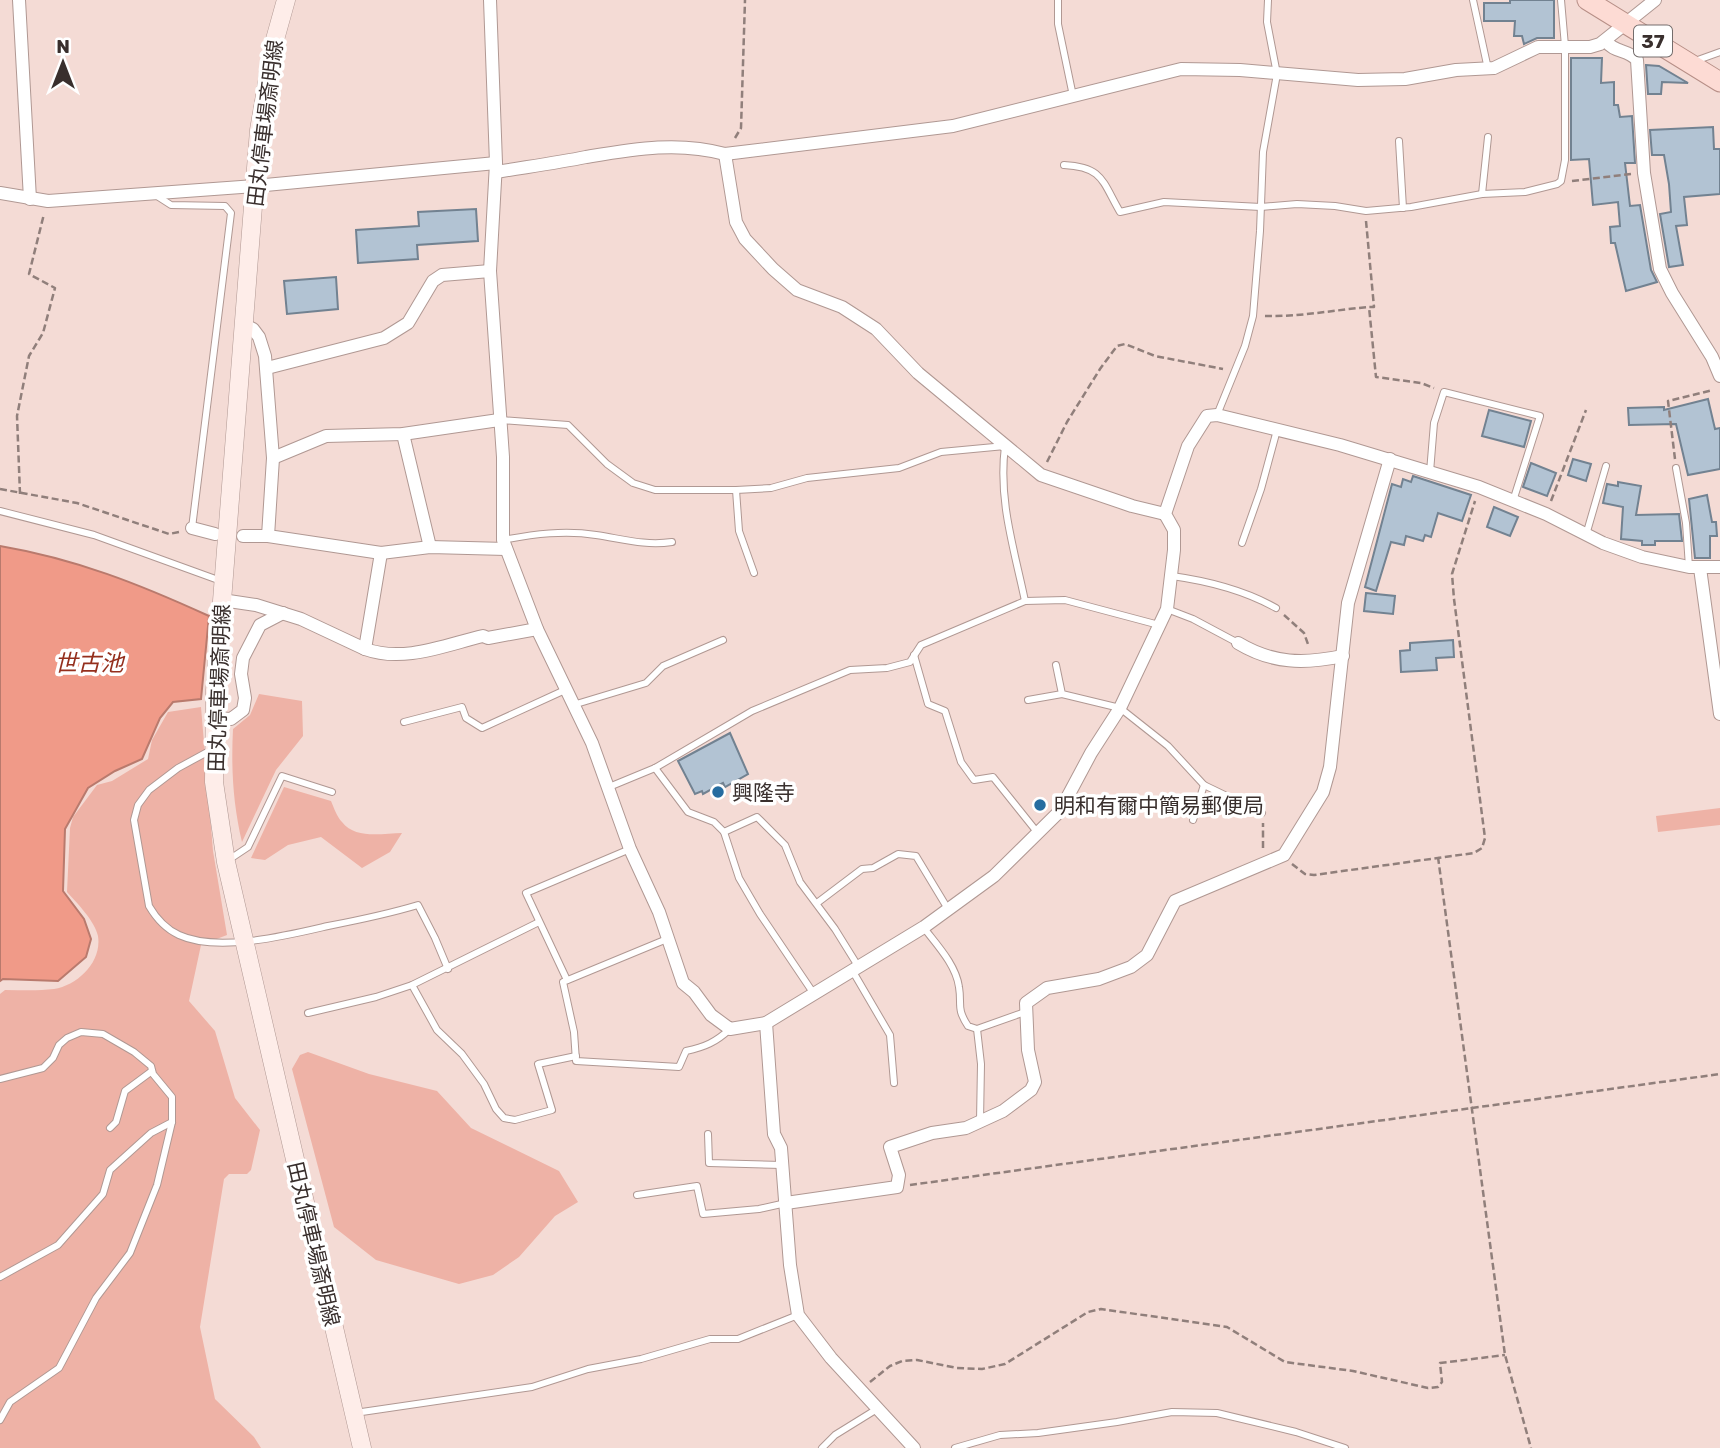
<svg xmlns="http://www.w3.org/2000/svg" width="1720" height="1448" font-family="Rubik,'Noto Sans JP',sans-serif">
  <style>
    .green { fill: #eeb2a6 }
    .water { fill: #f09a88; stroke: #b97a6d; stroke-width: 2 }
    .building { fill: #b2c3d3; stroke: #728291; stroke-width: 2 }
    .lines { fill: none; stroke-linecap: round; stroke-linejoin: round }
    .lane-casing { stroke: #b09893; stroke-width: 8 }
    .street-casing { stroke: #b09893; stroke-width: 14 }
    .secondary-casing { stroke: #b09893; stroke-width: 19 }
    .primary-casing { stroke: #b78f87; stroke-width: 21 }
    .path { stroke: #907f7b; stroke-width: 2.5; stroke-dasharray: 7 3.5; stroke-linecap: butt }
    .lane { stroke: #fff; stroke-width: 6 }
    .street { stroke: #fff; stroke-width: 12 }
    .secondary { stroke: #feede9; stroke-width: 18 }
    .primary { stroke: #fddbd4; stroke-width: 19 }
    .poi-dot { fill: #266ca0; stroke: #fff; stroke-width: 2.5 }
    .labels { text-anchor: middle; dominant-baseline: central; stroke-width: 7; stroke-linejoin: round; paint-order: stroke }
    .shield { fill: #fff; stroke: #746d6c; stroke-width: 2 }
    .shield-label { font-size: 19px; font-weight: bold; fill: #392f2d }
    .street-label { font-size: 21px; fill: #392f2d; stroke: #fff }
    .poi-label { font-size: 21px; fill: #392f2d; stroke: #fff; text-anchor: start }
    .water-label { font-size: 23px; font-style: italic; fill: #942f1d; stroke: #fff }
  </style>
  <rect width="100%" height="100%" fill="#f4dbd5"/>
  <!-- green -->
  <g class="green">
    <path d="M259,694L302,701L303,736L276,770L242,842C233,804 231,768 233,729L250,715Z"/>
    <path d="M201,707L213,851L227,935L201,945L189,1001L215,1031L235,1098L260,1130L251,1170L247,1174H229L224,1179L200,1327L215,1399L254,1437L261,1448H0V994L5,990C21,990 38,991 54,989C78,985 102,962 98,936C95,921 76,902 67,892L70,828L73,817L97,785L112,781L148,759L152,740L168,712Z"/>
    <path d="M284,787L331,801C334,808 337,817 342,822C356,840 383,833 402,833L390,852L362,868L321,837L288,845L265,860L251,858Z"/>
    <path d="M1720,808V825L1658,832L1656,816Z"/>
    <path d="M308,1052L369,1074L437,1091L471,1128L559,1171L578,1202L555,1216L519,1257L493,1275L459,1284L376,1260L334,1227L292,1069L300,1055Z"/>
  </g>
  <!-- water -->
  <path class="water" d="M0,546C76,559 139,584 209,616L201,699L173,702L160,718L142,759L115,771L88,788L65,829L63,891L84,919L91,939L86,957L58,981L3,979L0,981Z"/>
  <!-- building -->
  <g class="building">
    <path d="M1510,0H1554V38H1537L1524,44L1522,36H1514L1515,21H1484V3H1510Z"/>
    <path d="M1571,58H1602L1601,83L1614,82V105H1618L1620,117L1632,116L1635,163H1625L1630,206L1640,205L1651,270L1657,282L1626,291L1615,243H1611L1610,227L1620,226L1618,202L1593,205L1589,159L1571,160Z"/>
    <path d="M1646,65L1659,66L1688,83L1662,82L1661,94H1648Z"/>
    <path d="M1713,127L1714,149H1720V194L1684,197L1687,225L1676,226L1683,265L1669,267L1660,214L1671,212L1669,184L1664,155H1652L1650,130Z"/>
    <path d="M476,209L478,241L417,245L418,259L358,263L356,230L419,226L418,212Z"/>
    <path d="M336,277L338,309L287,314L284,281Z"/>
    <path d="M1708,399L1715,429L1720,428V469L1688,475L1676,424L1629,425L1628,408L1664,407V410Z"/>
    <path d="M1489,410L1531,421L1524,447L1482,436Z"/>
    <path d="M1573,459L1591,464L1586,481L1568,475Z"/>
    <path d="M1531,463L1556,473L1547,496L1523,487Z"/>
    <path d="M1413,476L1471,495L1462,521L1438,513L1431,537L1425,535L1423,541L1406,536L1404,545L1391,542L1376,591L1365,587L1392,484L1401,487L1403,479L1411,482Z"/>
    <path d="M1618,482L1641,486L1636,515L1679,514L1682,541H1655V545H1642V541L1621,539L1623,507L1603,503L1607,484L1618,486Z"/>
    <path d="M1707,495L1712,522H1716L1717,536H1710V558H1695L1689,499Z"/>
    <path d="M1494,507L1518,517L1510,536L1487,527Z"/>
    <path d="M1366,593L1395,596L1393,614L1364,611Z"/>
    <path d="M1453,640L1454,657L1436,658L1437,670L1401,672L1400,651L1410,650V643Z"/>
    <path d="M730,733L748,774L725,787L723,783L703,794L702,791L695,794L678,761Z"/>
  </g>
  <g class="lines">
    <!-- lane casing -->
    <g class="lane-casing">
      <g id="lane">
        <path d="M1058,0V24L1073,96"/>
        <path d="M1473,0L1488,69"/>
        <path d="M1695,61L1720,52"/>
        <path d="M1399,141L1403,208"/>
        <path d="M1064,165C1103,167 1102,181 1120,212L1164,202L1261,207L1297,204L1335,206L1366,211L1411,207L1482,194L1525,192L1557,184L1561,181L1565,160V46L1561,0"/>
        <path d="M1482,194L1488,137"/>
        <path d="M157,196L171,205L225,206L231,213L192,528"/>
        <path d="M1217,415L1245,346L1253,316L1260,231L1263,152L1277,74L1267,22L1268,0"/>
        <path d="M501,420L568,425L607,464L633,483L655,490H736L771,488L807,478L899,468L941,452L1005,446C998,500 1014,548 1025,601"/>
        <path d="M1676,468L1686,523L1689,567"/>
        <path d="M1430,472L1434,423L1444,392L1540,416L1513,501"/>
        <path d="M736,490L739,531L754,573"/>
        <path d="M0,511L94,535L221,581"/>
        <path d="M1586,535L1606,466"/>
        <path d="M503,540C534,534 565,530 596,535C623,539 645,546 672,542"/>
        <path d="M1242,543L1261,489L1277,430"/>
        <path d="M1172,576C1208,581 1244,590 1276,608"/>
        <path d="M1167,609L1193,619L1238,643"/>
        <path d="M914,655L928,704L945,711L961,762L974,780L993,777L1037,832"/>
        <path d="M1056,665L1062,694L1120,708L1168,746L1204,785L1262,813"/>
        <path d="M1028,700L1062,694"/>
        <path d="M573,705L646,683L663,666L723,640"/>
        <path d="M404,722L462,707L466,718L482,728L565,690"/>
        <path d="M213,749L178,768L149,790L138,805L134,820L149,906C156,918 166,929 179,935C218,953 289,935 328,926C359,920 388,914 418,905L435,938L448,969"/>
        <path d="M655,768L688,812L714,822L724,832L739,878L760,914L814,994"/>
        <path d="M609,787L655,768L752,711L850,670L887,668L910,662L921,645L1025,601L1065,600L1159,625"/>
        <path d="M1193,820L1204,785"/>
        <path d="M724,832L757,817L785,845L800,882L835,929L858,966"/>
        <path d="M227,861L248,847L282,776L332,792"/>
        <path d="M817,903L862,869L873,868L898,854L916,856L948,909"/>
        <path d="M924,928C937,945 956,965 959,987C962,1005 956,1008 968,1026L977,1029L1025,1012"/>
        <path d="M667,939L563,982L574,1032L576,1061L679,1067L686,1051C705,1047 716,1042 730,1029"/>
        <path d="M852,970L890,1035L894,1083"/>
        <path d="M567,980L526,893L630,849"/>
        <path d="M412,985L437,1030L462,1054L484,1084L496,1109L504,1118L515,1120L552,1110L538,1064L576,1056"/>
        <path d="M308,1013L376,997L412,985L539,922"/>
        <path d="M977,1029L981,1064L980,1121"/>
        <path d="M0,1079L43,1068L53,1058L59,1045L67,1038L81,1032L103,1034L134,1052L151,1066L153,1074L172,1097V1122L157,1185L130,1253L96,1298L59,1368L10,1402L0,1420"/>
        <path d="M110,1128L116,1122L125,1091L152,1071"/>
        <path d="M708,1134L709,1163L782,1165"/>
        <path d="M637,1195L697,1186L703,1214L759,1209L786,1203"/>
        <path d="M0,1277L58,1245L103,1194L110,1170L151,1133L172,1122"/>
        <path d="M355,1413L532,1387L588,1369L641,1359L710,1339H738L798,1315"/>
        <path d="M822,1448L835,1435L877,1409"/>
        <path d="M955,1448L1000,1435L1038,1433L1117,1422L1172,1412L1217,1413L1296,1432L1345,1448"/>
      </g>
    </g>
    <!-- street casing -->
    <g class="street-casing">
      <g id="street">
        <path d="M19,0L30,199"/>
        <path d="M490,0L496,163L490,271L503,457V540L537,629L592,743L630,849L659,912L683,983L694,992L711,1015L730,1029L766,1023L924,927L994,876L1060,811L1091,753L1120,708L1167,609L1174,550V530L1165,514L1188,446L1207,416L1217,415L1340,445L1479,487L1546,514L1603,543L1642,557L1689,567H1720"/>
        <path d="M1606,41C1614,53 1628,49 1637,60L1644,173L1660,269L1672,293L1712,357L1720,376"/>
        <path d="M725,154L736,222L745,239L773,269L797,290L842,307L876,329L918,373L1041,475L1132,506L1165,514"/>
        <path d="M496,172C526,167 556,163 586,157C634,149 678,141 725,154L953,126L1181,69L1240,70L1358,80L1405,79L1456,70L1494,68L1538,47H1590L1600,44L1655,0"/>
        <path d="M0,193L48,201L255,186L496,163"/>
        <path d="M243,324L253,329L259,337L265,356L273,458L268,536L381,553L430,547L506,549"/>
        <path d="M267,368L384,338L408,323L433,281L442,275L490,271"/>
        <path d="M403,434L430,547"/>
        <path d="M273,458L326,436L403,434L499,420"/>
        <path d="M192,528L215,534"/>
        <path d="M243,536H268"/>
        <path d="M381,553L365,649C404,663 445,645 483,636L488,638L537,629"/>
        <path d="M1700,568L1720,714"/>
        <path d="M222,600L256,605L301,619L365,649"/>
        <path d="M1238,643C1273,664 1304,664 1343,656"/>
        <path d="M214,718L231,719L243,710L245,698L241,674L243,658L260,625L283,613"/>
        <path d="M766,1023L774,1134L781,1148L790,1265L798,1315L831,1358L914,1448"/>
        <path d="M786,1203L897,1187L899,1175L890,1147L932,1133L966,1128L1003,1111L1031,1090L1035,1082L1028,1050L1026,1003L1047,988L1099,979L1131,967L1147,955L1175,901L1284,855L1323,792L1330,767L1348,603L1390,459"/>
      </g>
    </g>
    <!-- secondary casing -->
    <g class="secondary-casing">
      <path id="secondary" d="M286,0L274,43L259,130L215,690L214,782L226,862L362,1448"/>
    </g>
    <!-- primary casing -->
    <g class="primary-casing">
      <path id="primary" d="M1587,0L1720,82"/>
    </g>
    <!-- path -->
    <g class="path">
      <path d="M735,138L741,128L745,0"/>
      <path d="M1572,181L1631,174"/>
      <path d="M1366,221L1374,307H1369L1376,377L1421,383L1434,388"/>
      <path d="M1265,316C1299,317 1334,310 1369,307"/>
      <path d="M1675,459L1668,401L1713,390"/>
      <path d="M1047,462L1067,422L1100,369L1117,346L1125,344L1155,356L1223,369"/>
      <path d="M0,489L77,503L169,534L179,532"/>
      <path d="M20,494L17,416L29,356L43,333L55,288L29,274L44,214"/>
      <path d="M1551,501L1586,410"/>
      <path d="M1284,615L1304,633L1309,647"/>
      <path d="M1263,848V823"/>
      <path d="M1438,857L1505,1355L1531,1448"/>
      <path d="M1292,864L1305,874L1314,875L1474,853L1482,848L1485,838L1454,599L1452,574L1475,501"/>
      <path d="M910,1185L1720,1074"/>
      <path d="M870,1382L890,1366L902,1361L917,1360L957,1368L982,1369L1005,1364L1088,1312L1101,1309L1227,1327L1285,1362L1353,1371L1428,1388L1438,1387L1442,1382L1440,1363L1505,1355"/>
    </g>
    <!-- lane -->
    <use href="#lane" class="lane"/>
    <!-- street -->
    <use href="#street" class="street"/>
    <!-- secondary -->
    <use href="#secondary" class="secondary"/>
    <!-- primary -->
    <use href="#primary" class="primary"/>
  </g>
  <!-- markers -->
  <g class="poi-dot">
    <circle cx="718" cy="792" r="7"/>
    <circle cx="1040" cy="805" r="7"/>
  </g>
  <g class="labels">
    <!-- shield labels -->
    <rect class="shield" x="1634" y="25.5" width="38" height="31" rx="5"/>
    <g class="shield-label">
      <text x="1653" y="41">37</text>
    </g>
    <!-- street labels -->
    <g class="street-label">
      <text transform="translate(265 123) rotate(-83)">田丸停車場斎明線</text>
      <text transform="translate(219 688) rotate(-88)">田丸停車場斎明線</text>
      <text transform="translate(314 1244) rotate(77)">田丸停車場斎明線</text>
    </g>
    <!-- poi labels -->
    <g class="poi-label">
      <text x="732" y="792">興隆寺</text>
      <text x="1054" y="805">明和有爾中簡易郵便局</text>
    </g>
    <!-- water labels -->
    <g class="water-label">
      <text x="89" y="663">世古池</text>
    </g>
  </g>
  <!-- north arrow -->
  <g transform="translate(63 63)" stroke="#ffffff" stroke-width="5" paint-order="stroke">
  <path d="M0-5L12 26L0 18L-12 26Z" fill="#392f2d"/>
  <text y="-10" font-size="19" font-weight="bold" text-anchor="middle" fill="#392f2d">N</text>
  </g>
</svg>
